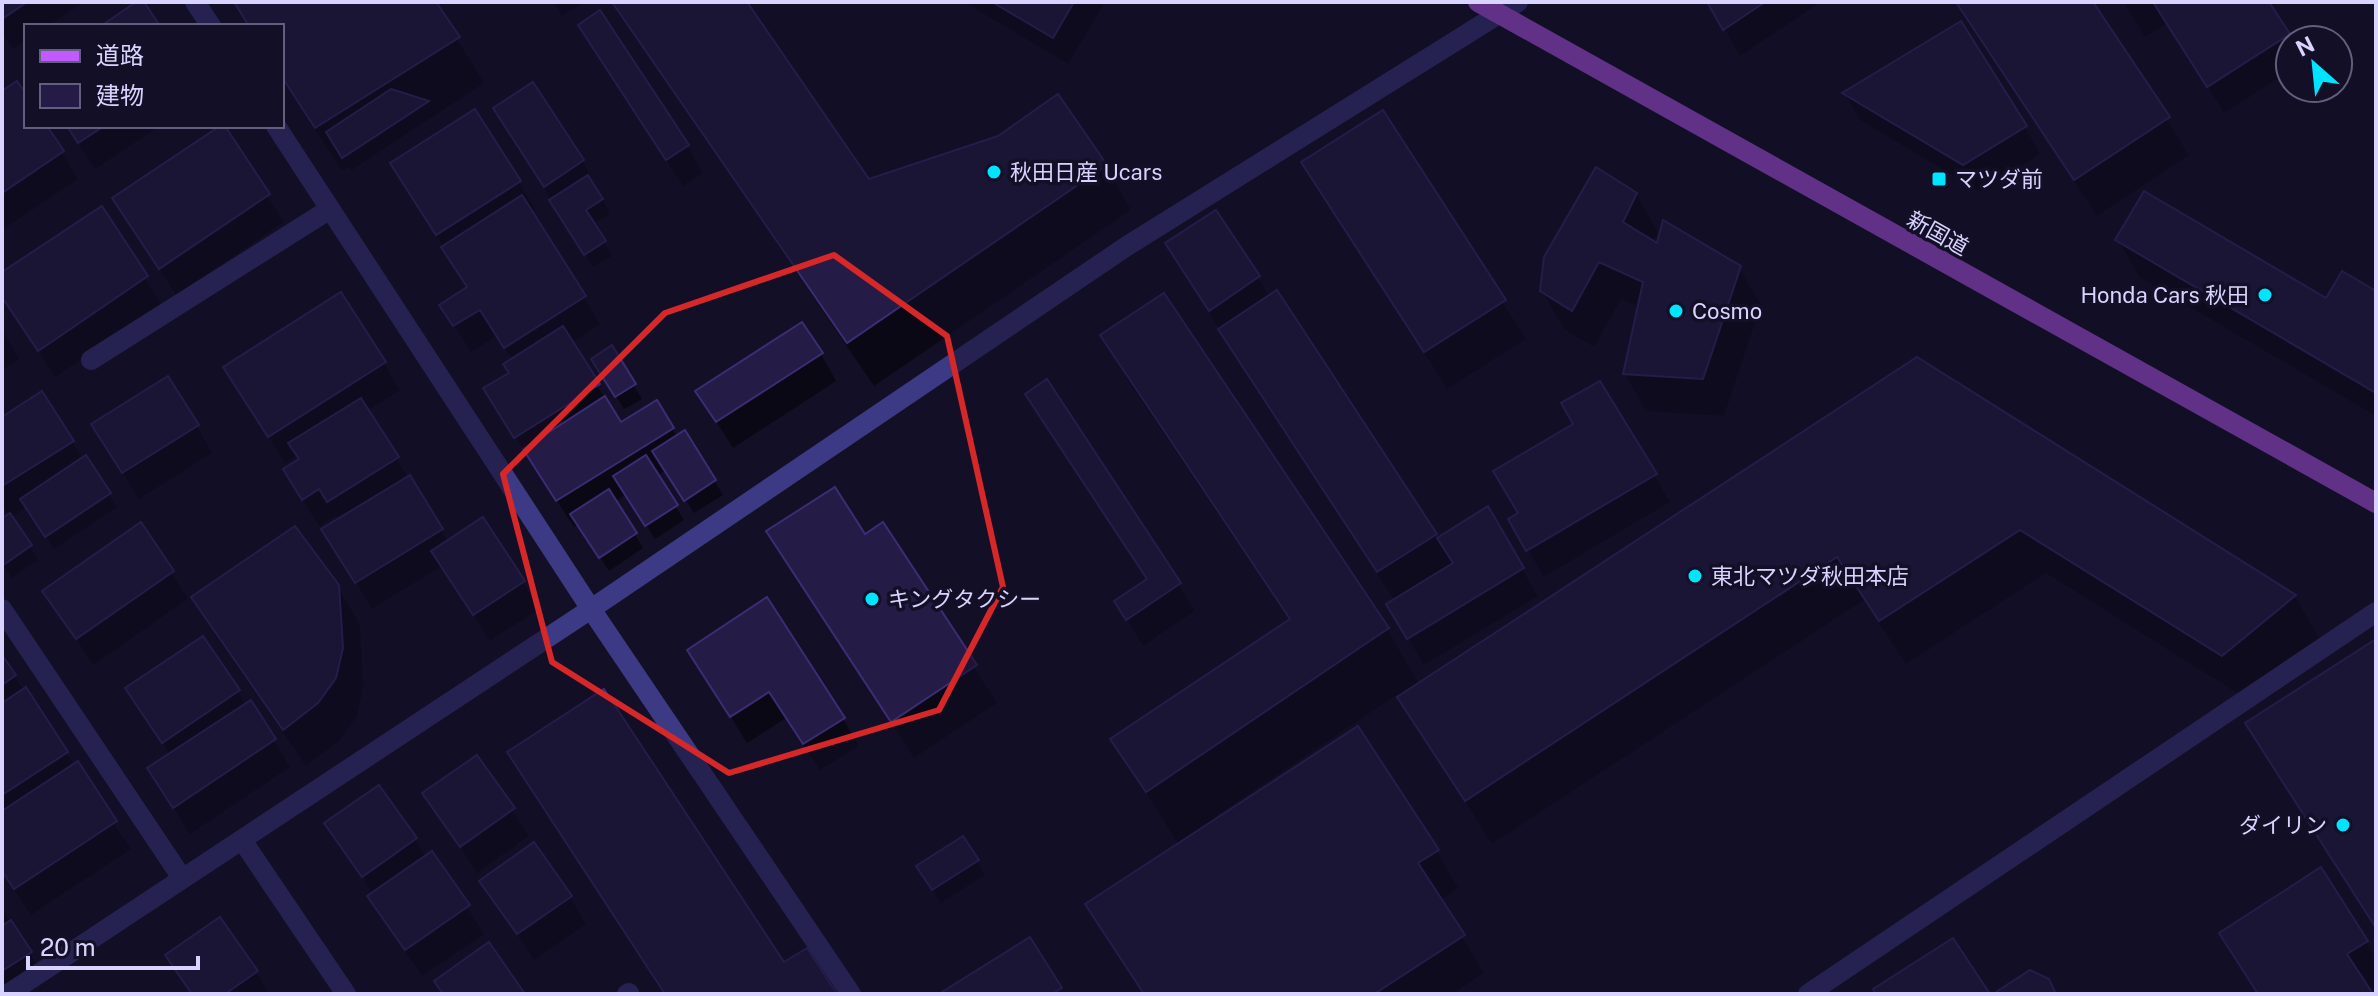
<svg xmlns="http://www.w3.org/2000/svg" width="2378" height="996" font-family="'Public Sans','Noto Sans JP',sans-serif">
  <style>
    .shadow { fill: #0007 }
    .building { fill: #241b47; stroke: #3b2d73; stroke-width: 2 }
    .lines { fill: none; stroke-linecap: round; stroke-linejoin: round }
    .minor { stroke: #3d3a85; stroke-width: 20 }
    .tertiary { stroke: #3d3a85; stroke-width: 20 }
    .primary { stroke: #c25bff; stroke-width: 20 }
    .marked { fill: none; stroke: #d62828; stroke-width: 6; stroke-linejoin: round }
    .poi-dot { fill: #00e5ff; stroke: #130f26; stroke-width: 3 }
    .labels { text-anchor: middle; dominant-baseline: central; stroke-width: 7; stroke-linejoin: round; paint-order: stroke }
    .poi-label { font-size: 22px; fill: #d9d4ff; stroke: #130f26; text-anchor: start }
    .street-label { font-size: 22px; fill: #d9d4ff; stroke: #130f26 }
  </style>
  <rect width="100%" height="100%" fill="#130f26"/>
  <!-- shadow -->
  <g class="shadow">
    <path d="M2,2H84L48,26H26V40L13,49L2,33Z"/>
    <path d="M233,2H434L484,83L352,170L349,167L342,171L282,78V26H249Z"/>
    <path d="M553,2H585L562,16Z"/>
    <path d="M612,2H744L868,182L1106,166L1131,210L874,386Z"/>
    <path d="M964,2H1105L1068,64Z"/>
    <path d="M1710,2H1821L1740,56Z"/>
    <path d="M1956,2H2091L2189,155L2097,216Z"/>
    <path d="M2123,2H2267L2290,40V71L2224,113L2168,23L2145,37Z"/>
    <path d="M580,26L687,146L703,173L683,186Z"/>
    <path d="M532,84L583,161L610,214L593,224L612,256L593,267L495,109Z"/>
    <path d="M2,93L26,98V126H45L78,179L2,230Z"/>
    <path d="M1845,94L2025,127L2040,154L1979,191L1860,120Z"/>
    <path d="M1382,113L1526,339L1447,389L1304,163Z"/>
    <path d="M66,126H160L95,169Z"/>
    <path d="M223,127L284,222L176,295L114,198Z"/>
    <path d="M519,182L535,209L530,212L600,324L571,343L621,425L656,402L677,437L684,432L723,495L694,513L666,470L656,476L684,520L655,539L626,494L615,502L643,548L609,571L579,524L574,527L502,416L513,360L497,336L471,352L442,306L468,288L409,190Z"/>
    <path d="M1636,194L1658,232L1652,242L1739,268L1761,305L1724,416L1646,411L1625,374L1640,307L1621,299L1594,347L1564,329L1542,291Z"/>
    <path d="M101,209L162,305L55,377L2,295V274Z"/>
    <path d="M1216,213L1270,297L1277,293L1438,539L1487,509L1538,596L1424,665L1389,605L1395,601L1242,366L1167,244Z"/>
    <path d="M2118,240L2327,301L2376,294V416L2139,277Z"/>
    <path d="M1163,295L1388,630L1419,684L1917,359L2295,596L2320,640L2248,700L2046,573L1906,664L1864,600L1492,844L1398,694L1216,816L1218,820L1437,851L1458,888L1440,901L1484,973L1453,994H1143L1088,905L1179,845L1113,740L1290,621L1132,387L1103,335Z"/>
    <path d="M2,329L19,359L2,370Z"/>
    <path d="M611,348L642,399L624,409L602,373Z"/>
    <path d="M821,354L836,381L733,448L714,418Z"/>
    <path d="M384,363L400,390L367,411L448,542L523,582L539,609L490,641L442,566L372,609L340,557L339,520L336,515L319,526L301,497L297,455L285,463L242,395Z"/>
    <path d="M1047,382L1195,611L1143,646L1116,601L1148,581L1044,421Z"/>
    <path d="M1599,383L1670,502L1544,577L1511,520L1521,514Z"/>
    <path d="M2,419L72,442L117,507L54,549L27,507L11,518L38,560L12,578L2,564V521L9,516L2,505Z"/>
    <path d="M197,426L212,453L139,499L110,452Z"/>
    <path d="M141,525L188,599L93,665L45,592Z"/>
    <path d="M883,525L997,703L914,758L769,532L865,536Z"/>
    <path d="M337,586L360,624L363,687L357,716L339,741L306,766L215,635L193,597Z"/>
    <path d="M203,639L246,705L250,702L290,767L190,834L149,769L170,755L128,689Z"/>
    <path d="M2376,641V928L2248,724Z"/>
    <path d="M690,651L843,719L859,746L820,770L786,718L747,743Z"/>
    <path d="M2,658L131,849L31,915L2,871Z"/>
    <path d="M510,753L783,965L834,994H664Z"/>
    <path d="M477,757L529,836L477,873L425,794Z"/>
    <path d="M327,824L415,839L426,858L432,853L484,934L422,976L385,923L359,867L355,869Z"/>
    <path d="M977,861L985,875L941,903L927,881Z"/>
    <path d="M2320,870L2376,958V987L2369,992L2370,994H2258L2221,934Z"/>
    <path d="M482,881L570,897L586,924L534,960Z"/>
    <path d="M2,908L38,967L2,990Z"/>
    <path d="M168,956L256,972L269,994H191Z"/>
  </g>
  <!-- building -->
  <g class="building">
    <path d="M2,2H27L2,19Z"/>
    <path d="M136,2H144L160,26H101Z"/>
    <path d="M234,2H436L460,37L315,128L282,77V26H249Z"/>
    <path d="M612,2H747L869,179L998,136L1058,94L1107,165L847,343Z"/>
    <path d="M992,2H1074L1053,38Z"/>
    <path d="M1707,2H1765L1723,30Z"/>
    <path d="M1956,2H2093L2170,117L2074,180Z"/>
    <path d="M2153,2H2269L2290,34L2207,87Z"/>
    <path d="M600,10L689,145L666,160L578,25Z"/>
    <path d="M1961,21L2027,126L1963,165L1842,93Z"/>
    <path d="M17,81L26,94V126H47L64,151L2,193V91Z"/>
    <path d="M533,82L584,160L544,187L493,108Z"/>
    <path d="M391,89L429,101L342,158L326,132Z"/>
    <path d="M475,109L521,181L436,235L390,163Z"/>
    <path d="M1383,110L1506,300L1424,352L1301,162Z"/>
    <path d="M67,126H104L78,143Z"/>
    <path d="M220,126H225L270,194L159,269L112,198Z"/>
    <path d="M1596,167L1637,193L1623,222L1657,243L1663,220L1741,266L1703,379L1623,374L1643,282L1599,262L1572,311L1540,291L1544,257Z"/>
    <path d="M588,175L603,199L586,210L606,241L584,255L549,200Z"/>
    <path d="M2144,191L2326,298L2342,271L2376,291V393L2115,240Z"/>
    <path d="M522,195L586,296L504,348L480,310L453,326L439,305L467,287L441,247Z"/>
    <path d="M102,206L148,276L38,351L2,297V272Z"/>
    <path d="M1216,210L1260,276L1209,311L1165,243Z"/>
    <path d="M1277,290L1437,534L1377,572L1218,329Z"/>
    <path d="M341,292L386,362L268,437L223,367Z"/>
    <path d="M1164,293L1389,628L1146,792L1110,739L1290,619L1100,335Z"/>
    <path d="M802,322L823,353L716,422L695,391Z"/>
    <path d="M563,326L600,384L514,438L483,388L509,373L503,364Z"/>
    <path d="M612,345L636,384L615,397L591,359Z"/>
    <path d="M1917,357L2296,595L2222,656L2020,530L1879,621L1837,557L1465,801L1397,697Z"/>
    <path d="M168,376L199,425L122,473L91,424Z"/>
    <path d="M1047,379L1181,583L1126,620L1114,601L1147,579L1025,394Z"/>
    <path d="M1600,381L1657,474L1526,551L1508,519L1518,513L1493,471L1573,424L1561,403Z"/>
    <path d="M42,391L74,441L2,486V417Z"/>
    <path d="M605,396L621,422L657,400L674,428L556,501L523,449Z"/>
    <path d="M361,398L399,457L327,502L319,489L302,500L283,469L299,459L288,443Z"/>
    <path d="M685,430L716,480L684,501L652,451Z"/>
    <path d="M86,455L111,493L45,537L20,499Z"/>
    <path d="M646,455L678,505L645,526L613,476Z"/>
    <path d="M410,475L443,529L355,583L321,529Z"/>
    <path d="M835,487L865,534L883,522L977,665L891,722L766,531Z"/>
    <path d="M609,489L637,533L599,558L570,514Z"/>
    <path d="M1488,506L1524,568L1407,639L1386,604L1453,563L1437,538Z"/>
    <path d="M10,513L32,545L2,566V518Z"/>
    <path d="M483,517L525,581L473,615L431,551Z"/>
    <path d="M141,522L174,571L76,639L42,591Z"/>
    <path d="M295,526L339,585L343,648L336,678L318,703L283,730L191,597Z"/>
    <path d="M767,597L845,718L803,744L769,692L730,717L687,650Z"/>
    <path d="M203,636L240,690L162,743L125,688Z"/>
    <path d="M2376,639V928L2245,723Z"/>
    <path d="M2,655L16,675L2,685Z"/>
    <path d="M26,687L68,752L2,795V703Z"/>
    <path d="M604,689L784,962L807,948L837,994H665L507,752Z"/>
    <path d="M251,700L276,739L173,808L147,768Z"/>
    <path d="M1358,726L1439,850L1418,863L1465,935L1374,994H1144L1085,904Z"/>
    <path d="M477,755L515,808L460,847L422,793Z"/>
    <path d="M78,761L117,821L14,889L2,871V811Z"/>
    <path d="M379,785L417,838L362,877L324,823Z"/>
    <path d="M963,836L979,860L932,890L916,866Z"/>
    <path d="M534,842L572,896L517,934L479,881Z"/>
    <path d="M432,851L470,905L405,950L367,896Z"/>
    <path d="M2321,867L2368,941L2347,954L2373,994H2258L2219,933Z"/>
    <path d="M220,917L258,971L225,994H192L165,955Z"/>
    <path d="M11,920L32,952L2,971V926Z"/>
    <path d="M1030,937L1062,988L1052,994H939Z"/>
    <path d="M1953,938L1990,994H1876L1873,989Z"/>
    <path d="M489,942L525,994H443L434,981Z"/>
    <path d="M2030,970L2049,979L2056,994H1993Z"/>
  </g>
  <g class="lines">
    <!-- minor -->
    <g class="minor">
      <path d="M195,2L211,26"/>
      <path d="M276,126L591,609L851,994"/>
      <path d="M91,360L330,209"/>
      <path d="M2,609L182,878"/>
      <path d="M242,840L346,994"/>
      <path d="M627,994L629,993"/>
      <path d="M1808,994L2376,612"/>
    </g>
    <!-- tertiary -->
    <path class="tertiary" d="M8,994L591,609L1127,246L1518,2"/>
    <!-- primary -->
    <path class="primary" d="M1478,2L2376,503"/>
  </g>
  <!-- marked area -->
  <path d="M0 0H2378V996H0ZM834,255L947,336L1003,587L939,710L729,773L552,662L503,474L665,313Z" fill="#130f26" fill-opacity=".55" fill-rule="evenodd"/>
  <path class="marked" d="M834,255L947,336L1003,587L939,710L729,773L552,662L503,474L665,313Z"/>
  <!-- markers -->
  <g class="poi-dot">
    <circle cx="994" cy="172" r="8"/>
    <rect x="1931" y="171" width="16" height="16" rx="4"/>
    <circle cx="2265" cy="295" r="8"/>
    <circle cx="1676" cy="311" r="8"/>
    <circle cx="1695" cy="576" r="8"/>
    <circle cx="872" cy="599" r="8"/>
    <circle cx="2343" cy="825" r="8"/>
  </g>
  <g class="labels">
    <!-- poi labels -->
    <g class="poi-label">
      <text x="1010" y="172">秋田日産 Ucars</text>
      <text x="1955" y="179">マツダ前</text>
      <text x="2249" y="295" text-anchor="end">Honda Cars 秋田</text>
      <text x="1692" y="311">Cosmo</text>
      <text x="1711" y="576">東北マツダ秋田本店</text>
      <text x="888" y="599">キングタクシー</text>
      <text x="2327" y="825" text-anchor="end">ダイリン</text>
    </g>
    <!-- street labels -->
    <g class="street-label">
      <text transform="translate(1938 233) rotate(29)">新国道</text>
    </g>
  </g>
  <!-- border -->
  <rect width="2378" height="996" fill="none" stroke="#d9d4ff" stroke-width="8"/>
  <!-- legend -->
  <rect x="24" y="24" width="260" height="104" fill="#130f26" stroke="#625e7d" stroke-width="2"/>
  <rect x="40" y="50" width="40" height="12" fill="#c25bff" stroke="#625e7d" stroke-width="2"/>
  <text x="96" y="64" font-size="24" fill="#d9d4ff">道路</text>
  <rect x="40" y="84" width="40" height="24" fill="#241b47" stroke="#625e7d" stroke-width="2"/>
  <text x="96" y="104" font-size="24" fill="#d9d4ff">建物</text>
  <!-- north arrow -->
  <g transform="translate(2314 64) rotate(333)"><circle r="38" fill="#130f26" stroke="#625e7d" stroke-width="2"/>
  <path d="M0-6L14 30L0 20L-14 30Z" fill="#00e5ff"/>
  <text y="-12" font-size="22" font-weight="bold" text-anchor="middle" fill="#d9d4ff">N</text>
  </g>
  <!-- scale -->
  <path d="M28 956v12h170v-12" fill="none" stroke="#d9d4ff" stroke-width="4"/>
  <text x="40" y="956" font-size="24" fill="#d9d4ff" stroke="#130f26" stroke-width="6" paint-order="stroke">20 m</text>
</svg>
